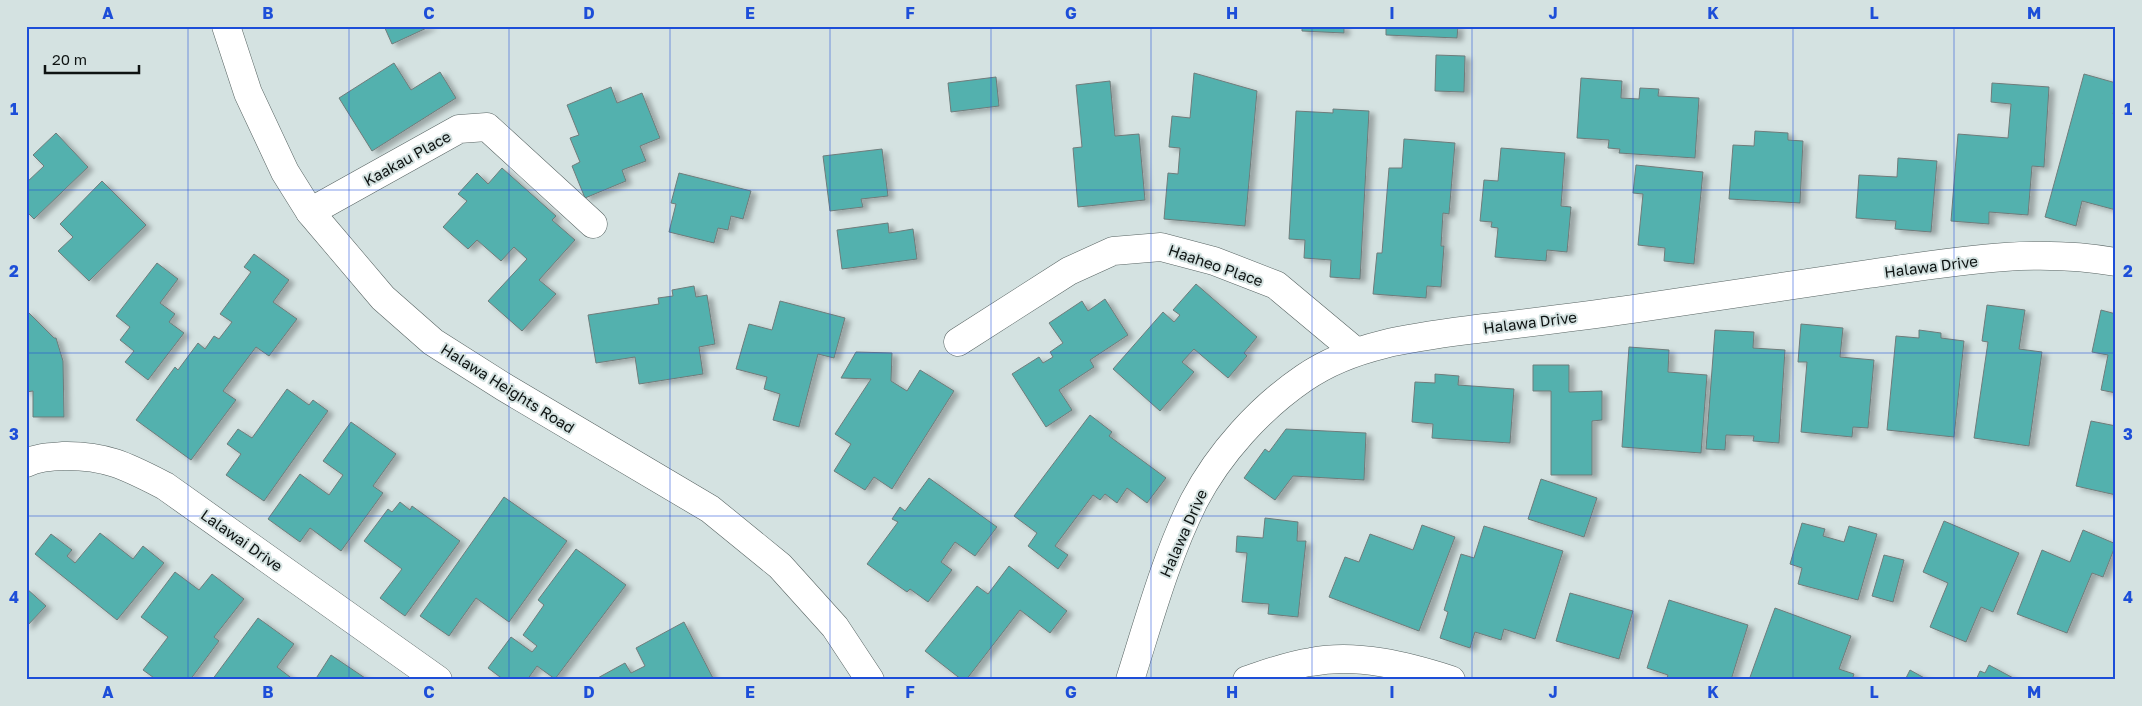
<svg xmlns="http://www.w3.org/2000/svg" width="2142" height="706" font-family="'Golos Text',sans-serif">
  <style>
    .building { fill: #53b1ae; stroke: #6f7c7b; filter: url(#shadow) }
    .lines { fill: none; stroke-linecap: round; stroke-linejoin: round }
    .minor-casing { stroke: #586463; stroke-width: 29 }
    .minor { stroke: #fff; stroke-width: 28 }
    .grid { fill: none; stroke: #1d4ed8; stroke-width: 1; stroke-opacity: 0.55 }
    .labels { text-anchor: middle; dominant-baseline: central; stroke-width: 4; stroke-linejoin: round; paint-order: stroke }
    .street-label { font-size: 15px; fill: #0e1312; stroke: #d4e2e1 }
    .neatline { fill: none; stroke: #1d4ed8; stroke-width: 2 }
    .grid-label { font-size: 16px; text-anchor: middle; font-weight: bold; fill: #1d4ed8 }
  </style>
  <defs>
    <filter id="shadow"><feDropShadow dx="5.5" dy="3" stdDeviation="2.5" flood-color="#0004"/></filter>
  </defs>
  <rect width="100%" height="100%" fill="#d4e2e1"/>
  <!-- building -->
  <g class="building">
    <path d="M384,26H431L392,44Z"/>
    <path d="M1302,26H1344V33L1302,31Z"/>
    <path d="M1386,26H1458L1457,38L1386,35Z"/>
    <path d="M1436,55L1465,56L1464,92L1435,91Z"/>
    <path d="M394,63L411,90L440,72L456,98L372,151L339,98Z"/>
    <path d="M1194,73L1257,91L1245,226L1164,219L1168,173L1178,174L1180,148L1169,147L1172,116L1190,118Z"/>
    <path d="M2084,74L2116,83V103L2113,114L2116,115V210L2082,201L2076,226L2045,217Z"/>
    <path d="M996,77L999,106L951,112L948,83Z"/>
    <path d="M1581,78L1622,81L1621,98L1639,99L1640,88L1659,89L1658,96L1699,98L1695,158L1619,153L1620,149L1608,148L1609,140L1577,138Z"/>
    <path d="M1110,81L1115,136L1139,134L1145,200L1078,207L1073,148L1082,147L1076,85Z"/>
    <path d="M1992,83L2049,87L2044,167L2032,166L2028,215L1989,212V224L1951,221L1958,134L2008,138L2011,104L1991,102Z"/>
    <path d="M611,87L617,103L642,93L660,138L640,146L646,161L622,170L626,181L585,198L572,166L580,162L570,138L579,135L567,105Z"/>
    <path d="M1333,109L1369,111L1360,279L1330,277L1331,260L1304,258L1305,240L1289,239L1296,111L1333,113Z"/>
    <path d="M1755,131L1788,133V140L1803,141L1800,203L1729,199L1733,145L1754,146Z"/>
    <path d="M56,133L88,167L34,219L26,211V183L44,166L33,155Z"/>
    <path d="M1404,139L1455,143L1449,214L1443,213L1441,246H1444L1441,287L1427,286L1426,298L1373,294L1377,253H1382L1389,168H1402Z"/>
    <path d="M1501,148L1565,153L1561,206L1571,207L1567,252L1547,250L1546,261L1495,257L1498,228L1491,227L1492,222L1480,221L1484,180L1498,181Z"/>
    <path d="M882,149L888,196L861,199L863,207L830,211L823,156Z"/>
    <path d="M1898,158L1937,161L1931,232L1895,229L1896,221L1856,218L1859,175L1897,177Z"/>
    <path d="M1636,165L1703,172L1694,264L1664,261L1665,248L1638,245L1643,194L1633,193Z"/>
    <path d="M502,168L556,216L552,220L575,240L539,280L556,294L522,331L488,301L527,259L514,247L501,261L477,240L468,249L443,227L467,201L458,194L477,173L488,184Z"/>
    <path d="M679,173L751,191L743,219L731,216L728,230L718,228L714,243L669,232L676,204L671,203Z"/>
    <path d="M102,181L146,225L89,281L58,251L73,237L60,224Z"/>
    <path d="M888,223L889,233L913,229L917,259L842,269L837,230Z"/>
    <path d="M254,254L289,280L273,302L297,319L269,356L256,347L223,391L236,400L191,460L136,420L175,367L178,370L198,343L205,349L214,336L219,339L232,322L220,314L251,272L244,267Z"/>
    <path d="M157,263L178,279L160,303L175,314L169,322L184,333L148,380L125,362L134,351L120,340L130,327L116,316Z"/>
    <path d="M1196,284L1257,337L1244,353L1247,356L1228,378L1194,349L1182,362L1194,372L1160,411L1113,369L1163,312L1174,322L1180,315L1173,310Z"/>
    <path d="M694,286L696,297L707,295L715,344L699,347L703,374L639,384L635,357L596,363L588,315L659,304L658,298L673,296L672,290Z"/>
    <path d="M1105,299L1128,335L1090,360L1094,367L1059,390L1072,410L1046,427L1012,374L1039,357L1043,363L1053,357L1050,352L1063,343L1049,323L1082,301L1088,311Z"/>
    <path d="M780,301L845,318L834,358L818,354L799,427L773,420L780,394L764,389L767,377L736,369L749,324L772,330Z"/>
    <path d="M1987,305L2025,310L2019,349L2042,352L2029,446L1974,438L1988,342L1982,341Z"/>
    <path d="M26,310L54,338H56L63,361L64,417H33V391L26,392Z"/>
    <path d="M2101,310L2116,314V393L2101,390L2108,355L2092,352Z"/>
    <path d="M1801,324L1843,328L1840,357L1874,360L1868,428L1853,427L1852,437L1801,432L1807,362H1798Z"/>
    <path d="M1715,330L1754,332L1753,348L1785,350L1779,443L1753,441L1754,436L1726,435L1725,450L1706,449Z"/>
    <path d="M1919,330L1941,333V338L1964,341L1954,437L1887,430L1896,336L1919,338Z"/>
    <path d="M1629,347L1669,350L1668,372L1707,375L1701,453L1622,447Z"/>
    <path d="M856,352L892,353L891,381L907,391L920,370L954,391L892,489L874,477L865,490L834,471L851,444L835,434L871,379L841,378Z"/>
    <path d="M1533,365H1569V392L1602,391V420L1592,421V475H1551V391H1533Z"/>
    <path d="M1435,374L1459,376L1458,385L1514,389L1510,443L1432,438L1433,424L1412,422L1415,382L1435,383Z"/>
    <path d="M287,389L309,405L313,400L328,411L264,501L226,475L241,454L227,444L238,429L252,438Z"/>
    <path d="M1090,415L1112,432L1109,436L1166,478L1147,503L1127,488L1117,503L1105,494L1100,500L1093,495L1055,546L1068,555L1058,569L1028,546L1037,533L1014,516Z"/>
    <path d="M2091,421L2116,426V495L2076,486Z"/>
    <path d="M351,422L396,454L373,486L383,493L341,551L310,528L300,542L268,519L300,474L329,495L343,475L323,461Z"/>
    <path d="M1286,429L1366,433L1364,480L1293,476L1275,500L1244,478L1265,449L1269,452Z"/>
    <path d="M929,478L997,527L975,556L955,542L941,562L952,570L928,602L910,589L907,592L867,564L898,522L892,519L900,507L905,511Z"/>
    <path d="M1541,479L1597,498L1584,537L1528,519Z"/>
    <path d="M504,497L567,541L509,622L476,598L449,636L420,616Z"/>
    <path d="M400,502L410,510L412,506L460,541L405,616L380,598L402,569L364,541L388,509L392,512Z"/>
    <path d="M1265,518L1298,522L1297,541H1306L1298,617L1268,614L1269,604L1242,602L1247,553L1236,552L1237,536L1263,538Z"/>
    <path d="M1944,521L2019,553L1993,612L1981,607L1966,642L1930,627L1948,583L1923,572Z"/>
    <path d="M1802,523L1825,529L1823,536L1844,542L1849,526L1877,534L1858,600L1798,584L1802,568L1790,564Z"/>
    <path d="M1422,525L1455,537L1419,631L1329,597L1345,557L1359,562L1370,534L1413,550Z"/>
    <path d="M1484,526L1563,551L1535,639L1504,629L1501,640L1475,632L1470,648L1440,638L1448,612L1444,610L1461,554L1474,558Z"/>
    <path d="M2083,530L2116,544L2103,577L2092,573L2067,633L2017,614L2042,550L2070,562Z"/>
    <path d="M100,533L133,559L143,546L164,563L117,620L35,554L51,534L72,550L67,556L75,563Z"/>
    <path d="M576,549L626,585L555,679L537,666L527,680H504L488,668L511,637L532,652L537,646L523,635L544,605L538,600Z"/>
    <path d="M1884,555L1904,560L1893,602L1872,596Z"/>
    <path d="M1009,566L1067,611L1050,633L1020,610L966,680H962L925,651L977,586L988,594Z"/>
    <path d="M175,572L199,590L212,574L244,599L214,637L219,641L190,680H157L143,670L168,637L141,617Z"/>
    <path d="M26,588L46,606L26,627Z"/>
    <path d="M1570,593L1633,611L1619,659L1556,641Z"/>
    <path d="M1669,600L1748,625L1731,680H1666L1668,675L1647,668Z"/>
    <path d="M1775,608L1851,636L1839,669L1854,674L1852,680H1749Z"/>
    <path d="M258,618L294,644L277,667L294,680H212Z"/>
    <path d="M684,622L714,680H594L625,663L631,673L645,666L636,648Z"/>
    <path d="M331,655L368,680H315Z"/>
    <path d="M1989,665L2017,680H1976L1980,671L1985,673Z"/>
    <path d="M1910,670L1928,680H1905Z"/>
  </g>
  <g class="lines">
    <!-- minor casing -->
    <g class="minor-casing">
      <g id="minor">
        <path d="M226,26L248,93L285,172L310,212L383,298L433,342L504,387L710,509L780,566L835,627L870,680"/>
        <path d="M310,212L459,129L487,127L593,224"/>
        <path d="M958,342L1069,271L1113,251L1161,247L1214,261L1276,285L1355,351"/>
        <path d="M26,463C39,457 50,457 63,456C106,455 128,467 165,486L438,680"/>
        <path d="M1130,680C1149,620 1166,557 1194,501C1219,453 1260,408 1304,378C1356,342 1424,336 1485,328C1535,322 1584,316 1633,309C1711,297 1790,286 1868,274C1952,262 2031,247 2116,262"/>
        <path d="M1247,680C1268,673 1289,665 1311,662C1357,653 1407,666 1451,680"/>
      </g>
    </g>
    <!-- minor -->
    <use href="#minor" class="minor"/>
  </g>
  <!-- grid -->
  <path class="grid" d="M188,26V680M349,26V680M509,26V680M670,26V680M830,26V680M991,26V680M1151,26V680M1312,26V680M1472,26V680M1633,26V680M1793,26V680M1954,26V680M26,190H2116M26,353H2116M26,516H2116"/>
  <g class="labels">
    <!-- street labels -->
    <g class="street-label">
      <text transform="translate(407 158) rotate(-29)">Kaakau Place</text>
      <text transform="translate(1216 265) rotate(19)">Haaheo Place</text>
      <text transform="translate(1931 266) rotate(-7)">Halawa Drive</text>
      <text transform="translate(1530 322) rotate(-7)">Halawa Drive</text>
      <text transform="translate(508 388) rotate(32)">Halawa Heights Road</text>
      <text transform="translate(1183 533) rotate(-66)">Halawa Drive</text>
      <text transform="translate(242 540) rotate(35)">Lalawai Drive</text>
    </g>
  </g>
  <!-- border -->
  <rect width="2142" height="706" fill="none" stroke="#d4e2e1" stroke-width="55"/>
  <!-- scale -->
  <path d="M45 65v8h94v-8" fill="none" stroke="#0e1312" stroke-width="2.5"/>
  <text x="52" y="65" font-size="15" fill="#0e1312" stroke="#d4e2e1" stroke-width="4" paint-order="stroke">20 m</text>
  <rect x="28" y="28" width="2086" height="650" class="neatline"/>
  <g class="grid-label">
    <text x="108" y="19">A</text>
    <text x="268" y="19">B</text>
    <text x="429" y="19">C</text>
    <text x="589" y="19">D</text>
    <text x="750" y="19">E</text>
    <text x="910" y="19">F</text>
    <text x="1071" y="19">G</text>
    <text x="1232" y="19">H</text>
    <text x="1392" y="19">I</text>
    <text x="1553" y="19">J</text>
    <text x="1713" y="19">K</text>
    <text x="1874" y="19">L</text>
    <text x="2034" y="19">M</text>
    <text x="14" y="115">1</text>
    <text x="2128" y="115">1</text>
    <text x="14" y="277">2</text>
    <text x="2128" y="277">2</text>
    <text x="14" y="440">3</text>
    <text x="2128" y="440">3</text>
    <text x="14" y="603">4</text>
    <text x="2128" y="603">4</text>
    <text x="108" y="698">A</text>
    <text x="268" y="698">B</text>
    <text x="429" y="698">C</text>
    <text x="589" y="698">D</text>
    <text x="750" y="698">E</text>
    <text x="910" y="698">F</text>
    <text x="1071" y="698">G</text>
    <text x="1232" y="698">H</text>
    <text x="1392" y="698">I</text>
    <text x="1553" y="698">J</text>
    <text x="1713" y="698">K</text>
    <text x="1874" y="698">L</text>
    <text x="2034" y="698">M</text>
  </g>
</svg>
